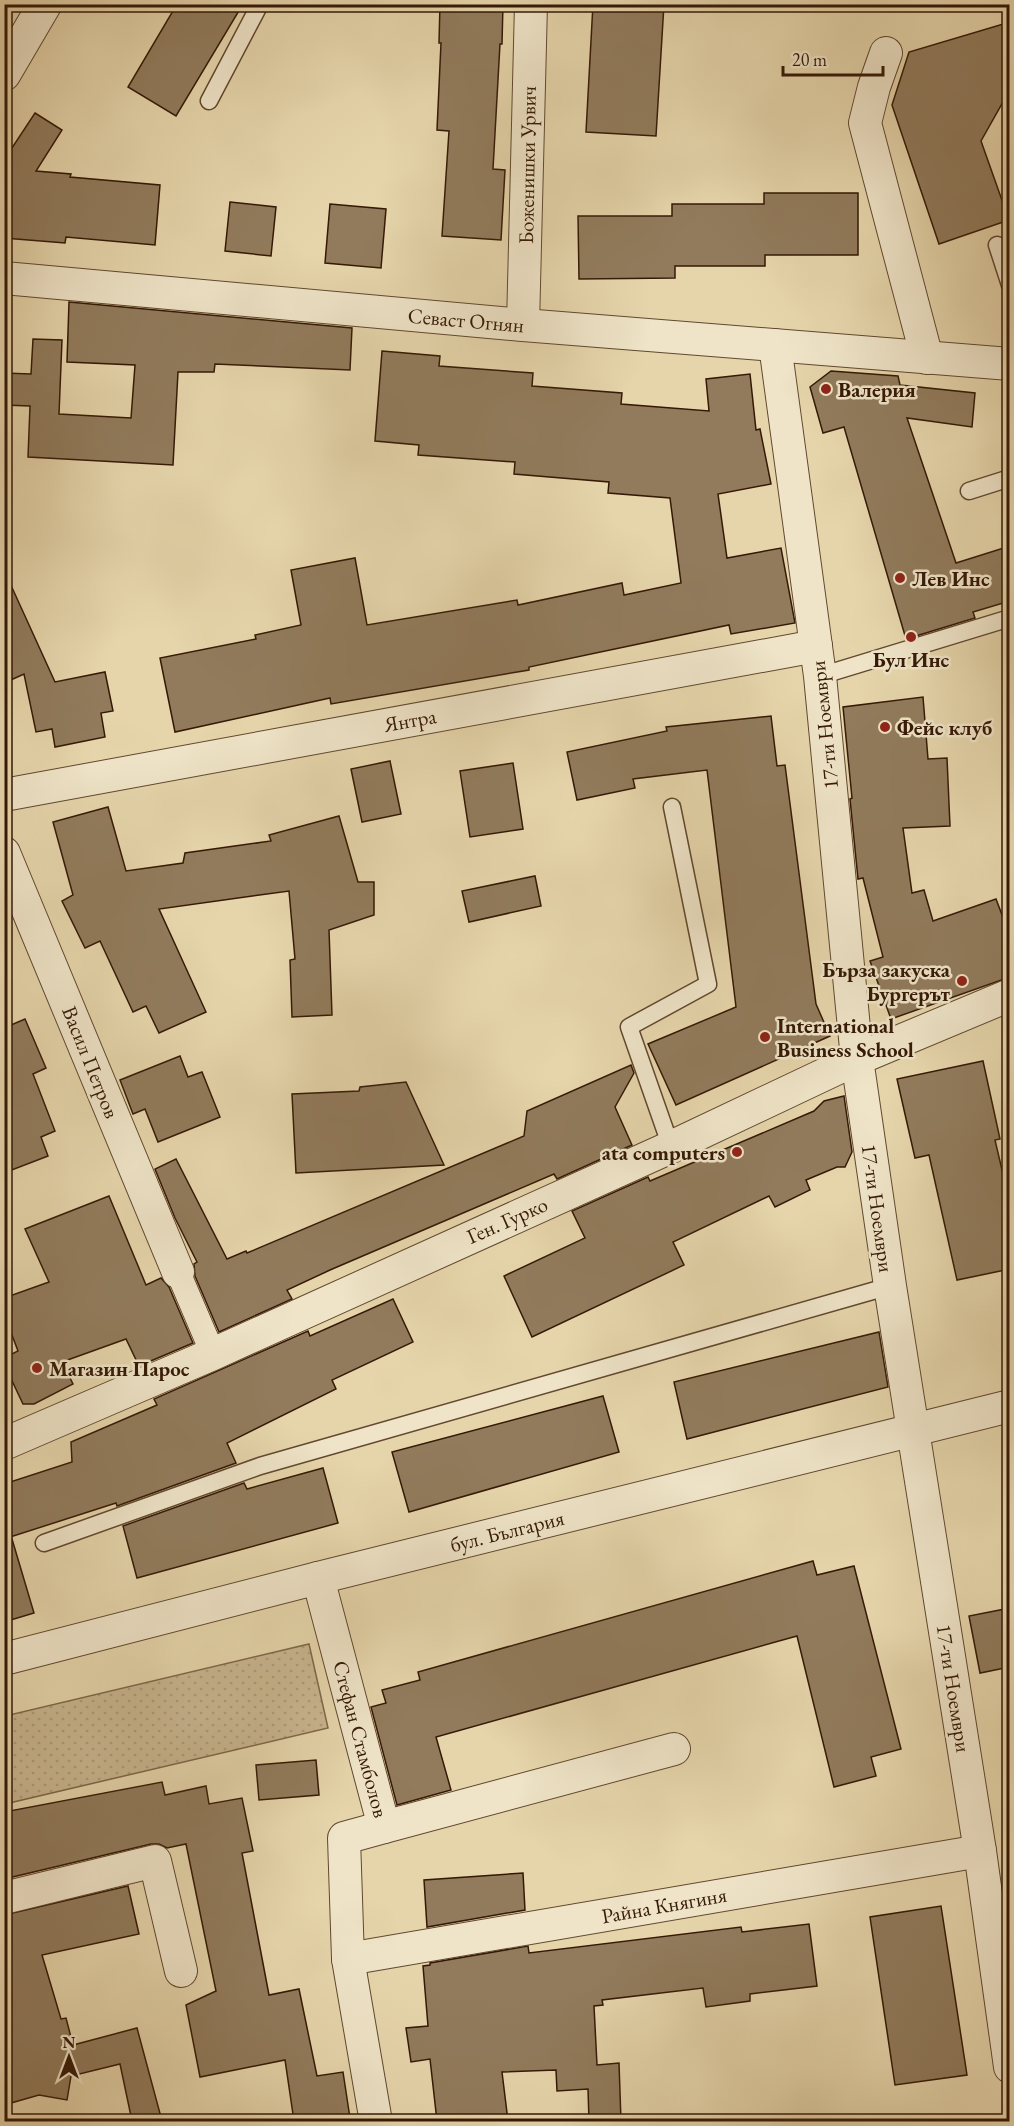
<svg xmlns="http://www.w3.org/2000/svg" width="1014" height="2126" font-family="'EB Garamond',serif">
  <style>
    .grass { fill: url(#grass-dots); stroke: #7e674a; stroke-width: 1.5 }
    .building { fill: #917b5c; stroke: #351906; stroke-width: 1.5 }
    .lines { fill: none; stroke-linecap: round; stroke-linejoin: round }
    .service-casing { stroke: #61482f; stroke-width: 19 }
    .pedestrian-casing { stroke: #61482f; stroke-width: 26 }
    .minor-casing { stroke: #61482f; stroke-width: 34 }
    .tertiary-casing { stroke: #61482f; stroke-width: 35 }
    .service { stroke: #efe4c8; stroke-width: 16 }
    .pedestrian { stroke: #efe4c8; stroke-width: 24 }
    .minor { stroke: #efe4c8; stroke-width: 32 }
    .tertiary { stroke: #efe4c8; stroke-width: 33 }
    .poi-dot { fill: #8f2418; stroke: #efe4c8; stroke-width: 2 }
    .labels { text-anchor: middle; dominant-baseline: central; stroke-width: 5; stroke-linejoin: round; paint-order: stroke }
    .street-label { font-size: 21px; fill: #351906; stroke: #efe4c8 }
    .poi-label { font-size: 21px; font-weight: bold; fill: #351906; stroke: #efe4c8; text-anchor: start }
  </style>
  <defs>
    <pattern id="grass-dots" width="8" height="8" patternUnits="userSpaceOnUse" patternTransform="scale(1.5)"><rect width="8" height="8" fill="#c8b58f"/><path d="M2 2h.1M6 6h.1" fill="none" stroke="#ac9b7a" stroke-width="1.8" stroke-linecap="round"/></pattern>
  </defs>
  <rect width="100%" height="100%" fill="#e6d5ab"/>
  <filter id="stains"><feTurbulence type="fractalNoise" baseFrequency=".00333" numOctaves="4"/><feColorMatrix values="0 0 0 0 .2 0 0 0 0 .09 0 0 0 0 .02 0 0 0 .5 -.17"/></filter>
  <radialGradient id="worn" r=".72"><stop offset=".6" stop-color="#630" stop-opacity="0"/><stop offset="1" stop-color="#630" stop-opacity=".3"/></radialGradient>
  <!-- grass -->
  <path class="grass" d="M309,1644L328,1728L5,1804V1716Z"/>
  <!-- building -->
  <g class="building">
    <path d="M177,4H243L176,116L128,87Z"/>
    <path d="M440,4H503L502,44H500L493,169L505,170L501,240L442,236L449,131L437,130L441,43H439Z"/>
    <path d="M593,4H664L656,136L586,132Z"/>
    <path d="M1010,22V100L1003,102L981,141L1009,220L939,244L892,105L909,52Z"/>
    <path d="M35,113L62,130L36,171L71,174L70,177L160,185L155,245L66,237L65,243L4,238V160Z"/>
    <path d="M764,193H858V255H765V266H675V278L579,279L578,216H672V204H764Z"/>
    <path d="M230,202L276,207L271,256L225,251Z"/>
    <path d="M330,204L386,209L381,268L325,263Z"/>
    <path d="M69,302L352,328L350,370L215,364L214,372H178L173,465L28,457L30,406L4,405V373L31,374L33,339L62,340L59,414L131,418L135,365L67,362Z"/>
    <path d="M382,351L440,356L439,366L533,373L532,386L622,393L621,404L709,411L706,379L750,374L756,430L760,429L771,484L718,494L727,558L781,548L795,623L731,634L729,625L529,667V670L331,704L330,698L175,732L160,658L256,639L255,635L301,625L291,570L355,558L367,625L517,600L518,605L622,583L624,595L681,583L670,498L608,493L609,482L514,474L515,462L418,455L419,445L375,441Z"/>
    <path d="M831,371L898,376L900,385L975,393L972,427L907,418L956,563L1010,546V601L973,612L975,618L906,639L844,427L823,433L810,387Z"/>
    <path d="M4,570L55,682L105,672L113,711L101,713L105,737L55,747L52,729L36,732L24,674L4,683Z"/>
    <path d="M923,697L928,759L947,758L950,826L903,828L912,893L924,890L933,921L996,899L1010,936V977L891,1019L870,961L883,957L863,878L858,879L850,799L852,798L843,707Z"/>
    <path d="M771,716L777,766L785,765L816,1004L830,1036L676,1105L648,1044L736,1007L707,770L633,779L635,788L577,800L567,752L667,731L666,727Z"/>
    <path d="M390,761L401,814L362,822L351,769Z"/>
    <path d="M513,763L523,829L470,837L460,771Z"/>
    <path d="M108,807L126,871L183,863L185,853L271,841L269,835L339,816L358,882H374V915L329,930L332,1015L292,1017L290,960L295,959L289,891L159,909L206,1012L159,1033L146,1006L133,1012L100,941L85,948L62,901L73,895L53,822Z"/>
    <path d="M535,876L541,906L469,922L462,891Z"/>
    <path d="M25,1019L46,1068L33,1074L55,1131L41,1137L48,1156L4,1173V1028Z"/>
    <path d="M180,1056L188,1077L202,1072L220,1117L158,1142L145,1109L133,1114L120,1080Z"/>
    <path d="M983,1061L1000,1139L995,1140L1010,1204V1269L957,1280L929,1155L915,1158L897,1079Z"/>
    <path d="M631,1065L634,1073L615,1107L632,1145L557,1179L554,1174L330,1270L287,1290L292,1299L219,1332L195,1276L194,1264L197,1262L175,1218L155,1169L176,1159L227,1259L246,1251L247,1253L524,1136L527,1111Z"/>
    <path d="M406,1082L444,1165L296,1173L292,1094L359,1091L360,1087Z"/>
    <path d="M844,1096L852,1152L845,1167H837L806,1180L810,1190L775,1207L769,1196L673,1242L684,1265L532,1337L504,1276L585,1238L572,1211L648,1177L650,1181L814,1111L824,1101Z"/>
    <path d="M109,1196L146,1285L161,1278L169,1287L193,1343L139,1366L126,1339L62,1362L73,1384L34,1404H23L6,1368V1357L18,1351L4,1314V1298L49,1282L25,1229Z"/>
    <path d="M393,1299L413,1342L332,1380L336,1389L227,1443L236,1463L117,1506L116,1503L4,1539V1484L72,1462L71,1442L157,1405L154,1399L308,1331L310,1336Z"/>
    <path d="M879,1332L888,1387L687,1439L674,1382Z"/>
    <path d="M603,1396L619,1452L409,1512L392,1452Z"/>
    <path d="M323,1468L338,1523L137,1578L123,1526L244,1483L247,1489Z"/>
    <path d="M12,1539L34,1613L4,1622V1540Z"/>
    <path d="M813,1561L817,1575L854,1566L901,1749L871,1757L876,1776L834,1787L797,1636L436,1737L451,1790L397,1805L371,1707L386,1703L382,1690L420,1680L418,1672Z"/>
    <path d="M1010,1608V1667L980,1673L969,1616Z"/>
    <path d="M316,1760L319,1795L259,1800L256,1765Z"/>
    <path d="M162,1782L165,1795L206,1786L209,1804L242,1798L253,1851L242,1853L269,1995L299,1989L317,2076L343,2072L350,2118L323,2121H294L285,2060L200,2077L186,2005L216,1991L186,1844L167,1848L159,1844H151L4,1879V1812Z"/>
    <path d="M523,1873L525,1910L427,1927L424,1880Z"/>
    <path d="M128,1886L139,1934L42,1955L61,2019L66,2018L73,2045L137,2028L162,2121H132L120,2064L71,2076L67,2100L39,2095L11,2103L4,2080V1915Z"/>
    <path d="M941,1906L967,2075L895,2085L870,1917Z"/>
    <path d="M809,1924L817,1986L750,1994V2001L706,2007L703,1988L602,2000L603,2005L594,2006L597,2065L619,2063L621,2121H589L588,2089L557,2091L556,2070L502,2072L508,2121H437L430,2059L411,2062L406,2028L428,2026L423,1966L430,1965V1963L528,1946L529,1953L741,1927L742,1932Z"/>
  </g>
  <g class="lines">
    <!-- service casing -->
    <g class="service-casing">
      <g id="service">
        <path d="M209,101L260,4"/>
        <path d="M997,245L1010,285"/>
        <path d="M969,491L1010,478"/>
        <path d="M820,676L1010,618"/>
        <path d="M671,1147L629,1027L708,984L672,807"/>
        <path d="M44,1543L260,1466L890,1286"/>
      </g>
    </g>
    <!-- pedestrian casing -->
    <g class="pedestrian-casing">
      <path id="pedestrian" d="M178,1272L213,1354"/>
    </g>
    <!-- minor casing -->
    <g class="minor-casing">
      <g id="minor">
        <path d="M886,53L874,87L865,123L927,358"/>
        <path d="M4,278L523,325L1010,364"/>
        <path d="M523,325L531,4"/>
        <path d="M775,345L820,676L857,1059L890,1286L980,1851L1010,2067"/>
        <path d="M4,795L816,646"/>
        <path d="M4,853L178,1272"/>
        <path d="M4,1444L213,1354L671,1147L857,1059L1010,995"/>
        <path d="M318,1578L384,1827L344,1838L348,1959L376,2122"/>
        <path d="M4,1659L318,1578L1010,1406"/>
        <path d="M384,1827L674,1749"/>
        <path d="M4,1898L155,1861L181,1971"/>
        <path d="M348,1959L980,1851"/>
      </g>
    </g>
    <!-- tertiary casing -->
    <g class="tertiary-casing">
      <path id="tertiary" d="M4,74L45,4"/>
    </g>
    <!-- service -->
    <use href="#service" class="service"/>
    <!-- pedestrian -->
    <use href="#pedestrian" class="pedestrian"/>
    <!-- minor -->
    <use href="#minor" class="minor"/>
    <!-- tertiary -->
    <use href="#tertiary" class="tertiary"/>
  </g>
  <!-- markers -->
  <g class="poi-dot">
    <circle cx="826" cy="389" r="6"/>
    <circle cx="900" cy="578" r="6"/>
    <circle cx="911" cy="637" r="6"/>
    <circle cx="885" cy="727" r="6"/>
    <circle cx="962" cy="981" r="6"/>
    <circle cx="765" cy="1037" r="6"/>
    <circle cx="737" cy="1152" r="6"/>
    <circle cx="37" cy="1368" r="6"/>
  </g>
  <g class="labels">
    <!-- street labels -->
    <g class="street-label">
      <text transform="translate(527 165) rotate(-89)">Боженишки Урвич</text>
      <text transform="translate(466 320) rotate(5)">Севаст Огнян</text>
      <text transform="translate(410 720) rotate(-10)">Янтра</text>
      <text transform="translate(824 725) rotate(-96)">17-ти Ноември</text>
      <text transform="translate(91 1062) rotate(68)">Васил Петров</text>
      <text transform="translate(878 1208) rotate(82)">17-ти Ноември</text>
      <text transform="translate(507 1220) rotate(-24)">Ген. Гурко</text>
      <text transform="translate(507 1531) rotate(-14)">бул. България</text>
      <text transform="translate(954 1688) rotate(81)">17-ти Ноември</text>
      <text transform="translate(361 1739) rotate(75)">Стефан Стамболов</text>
      <text transform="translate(664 1905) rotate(-10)">Райна Княгиня</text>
    </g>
    <!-- poi labels -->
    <g class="poi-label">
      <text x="838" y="389">Валерия</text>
      <text x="912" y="578">Лев Инс</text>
      <text x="911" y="659" text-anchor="middle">Бул Инс</text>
      <text x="897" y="727">Фейс клуб</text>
      <text x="950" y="969" text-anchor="end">Бърза закуска<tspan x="950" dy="24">Бургерът</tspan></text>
      <text x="777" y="1025">International<tspan x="777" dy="24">Business School</tspan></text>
      <text x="725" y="1152" text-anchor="end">ata computers</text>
      <text x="49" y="1368">Магазин Парос</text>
    </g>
  </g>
  <!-- margin -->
  <rect width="1014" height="2126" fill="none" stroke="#e6d5ab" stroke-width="24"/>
  <rect x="6" y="6" width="1002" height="2114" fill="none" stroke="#351906" stroke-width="3"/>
  <rect x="12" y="12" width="990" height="2102" fill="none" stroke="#351906" stroke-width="1.5"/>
  <!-- north arrow -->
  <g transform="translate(69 2057)" stroke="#efe4c8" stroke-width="4.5" paint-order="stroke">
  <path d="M0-4.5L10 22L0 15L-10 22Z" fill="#351906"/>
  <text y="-9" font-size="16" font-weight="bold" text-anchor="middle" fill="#351906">N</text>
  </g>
  <!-- scale -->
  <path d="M783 66v9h100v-9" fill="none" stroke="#351906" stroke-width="3"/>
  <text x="792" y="66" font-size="18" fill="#351906" stroke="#efe4c8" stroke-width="4.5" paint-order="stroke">20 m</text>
  <rect width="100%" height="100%" filter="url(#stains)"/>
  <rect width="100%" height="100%" fill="url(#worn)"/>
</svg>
